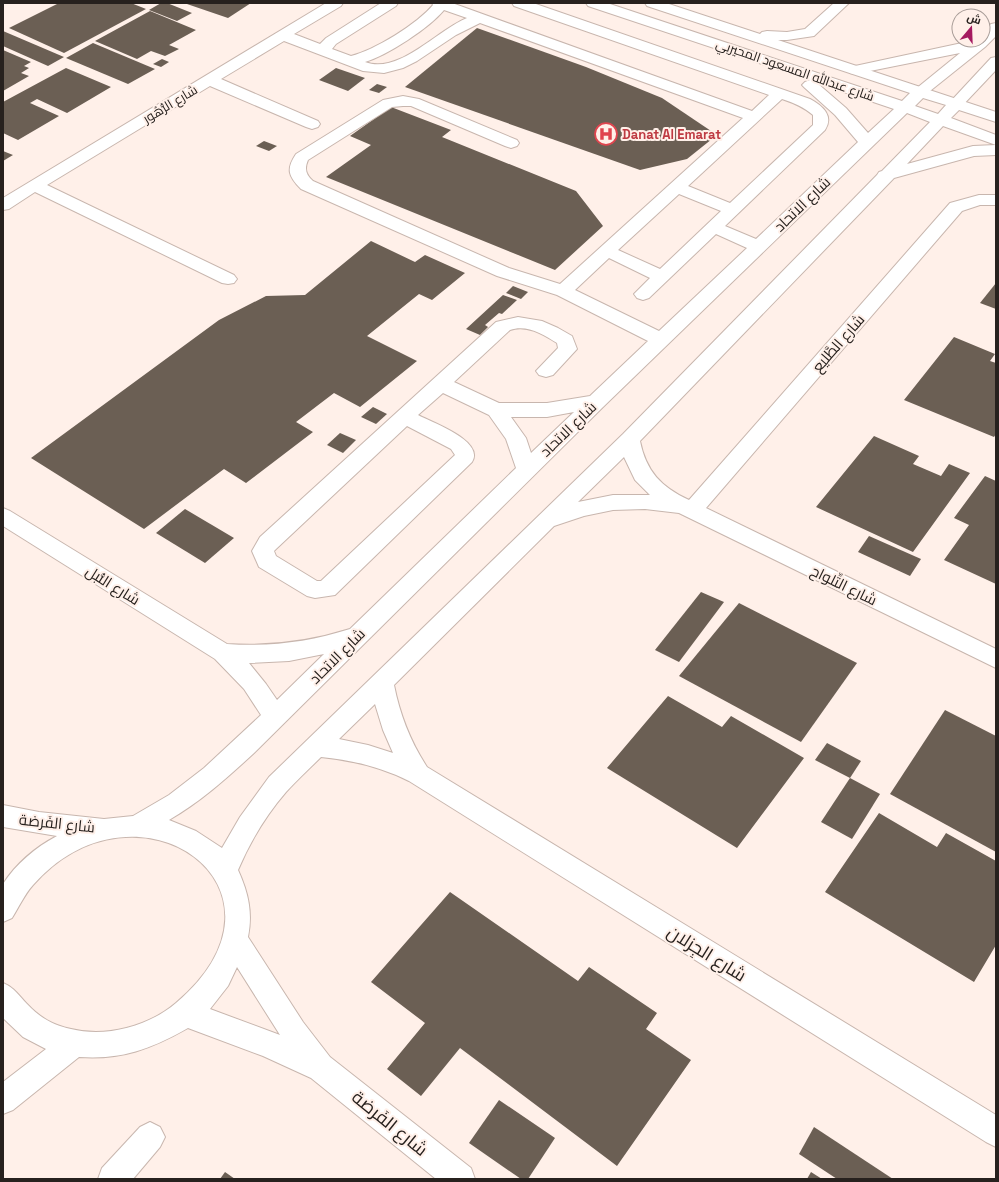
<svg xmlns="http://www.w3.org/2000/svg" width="999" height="1182" font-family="'Space Grotesk',Cairo,sans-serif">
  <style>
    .building { fill: #6b5f54 }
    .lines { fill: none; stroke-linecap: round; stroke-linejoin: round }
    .minor-casing { stroke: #c8b6ae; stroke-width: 2 }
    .major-casing { stroke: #c8b6ae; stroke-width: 2 }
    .minor { fill: #fff; fill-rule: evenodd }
    .major { fill: #fff; fill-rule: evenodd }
    .labels { text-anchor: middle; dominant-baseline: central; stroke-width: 4; stroke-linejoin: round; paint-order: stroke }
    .far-street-label { font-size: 13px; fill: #27211e; stroke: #fff0e9 }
    .far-health-label { font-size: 13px; font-weight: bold; fill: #be3a42; stroke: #fff0e9; text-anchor: start }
    .street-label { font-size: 15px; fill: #27211e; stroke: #fff0e9 }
    .near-street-label { font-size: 18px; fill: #27211e; stroke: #fff0e9 }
  </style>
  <rect width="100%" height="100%" fill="#fff0e9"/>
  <!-- building -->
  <g class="building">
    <path d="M59,3H131L146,9L64,53L9,28Z"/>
    <path d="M161,3H167L192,13L177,21L149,10Z"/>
    <path d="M184,3H251L228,18Z"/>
    <path d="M150,11L196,30L169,45L179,49L165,56L151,51L137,59L95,41Z"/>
    <path d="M477,28L586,67L662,98L717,135L687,159L640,170L405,87Z"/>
    <path d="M3,31L64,57L48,66L3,46Z"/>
    <path d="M93,43L155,69L128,84L66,58Z"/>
    <path d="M3,50L31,62L24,66L29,68L21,73L29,76L3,91Z"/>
    <path d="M162,59L169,62L161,67L153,64Z"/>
    <path d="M66,68L111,87L67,113L37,99L30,103L59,116L18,140L3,133V102Z"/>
    <path d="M336,68L365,78L348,91L319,80Z"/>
    <path d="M377,84L387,87L379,93L369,90Z"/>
    <path d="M391,107L451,130L442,137L576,191L603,226L555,270L326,177L371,145L350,136Z"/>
    <path d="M264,141L277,146L269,151L256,146Z"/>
    <path d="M3,151L13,155L3,161Z"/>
    <path d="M371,241L415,262L425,255L465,273L432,300L419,294L367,336L417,361L360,407L334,393L296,422L313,432L246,483L224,469L144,529L31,458L219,320L266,296L305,295Z"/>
    <path d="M996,283V309L980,303Z"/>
    <path d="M513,286L528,292L521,299L506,293Z"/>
    <path d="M503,295L517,300L502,314L499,313L485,325L488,327L480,335L466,329Z"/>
    <path d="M954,337L995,354L990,361L996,363V434L994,437L904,400Z"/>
    <path d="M373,407L387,414L376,424L361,417Z"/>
    <path d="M340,433L356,440L343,453L327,445Z"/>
    <path d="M874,436L919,456L913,464L941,476L949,464L970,473L913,552L816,507Z"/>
    <path d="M985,476L996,481V584L944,560L969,525L954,518Z"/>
    <path d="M185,509L234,538L205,563L156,533Z"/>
    <path d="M869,536L921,559L910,576L858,552Z"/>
    <path d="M701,592L724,602L679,662L655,650Z"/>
    <path d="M739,603L857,663L801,742L679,676Z"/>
    <path d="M668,696L722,727L731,716L804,758L737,848L607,768Z"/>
    <path d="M945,710L996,736V852L890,794Z"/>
    <path d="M827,743L861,761L850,778L815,760Z"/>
    <path d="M850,778L880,794L852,839L821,822Z"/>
    <path d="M879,813L937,847L946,833L996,861V945L974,982L825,892Z"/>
    <path d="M450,892L578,981L589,967L657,1013L646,1029L691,1060L617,1166L460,1048L421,1096L387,1069L425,1023L371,982Z"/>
    <path d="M499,1100L555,1138L528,1179H521L469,1143Z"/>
    <path d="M814,1127L893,1179H837L799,1154Z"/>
    <path d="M225,1172L235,1179H220Z"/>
    <path d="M811,1172L822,1179H807Z"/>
  </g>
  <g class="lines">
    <!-- minor casing -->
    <g class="minor-casing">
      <g id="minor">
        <path d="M326,3H343L341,6L294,34L320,44L326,38L381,3H398L396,6L336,44L332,49L351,56C375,50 417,24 433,5L432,3H452L752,111L769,95L514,6L512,3H533L810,99C823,106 834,116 825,130L725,226L756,239L858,142L835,115L805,88L802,85L805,82L810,80L588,6L586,3H607L902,101L910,93L647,6L645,3H666L760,34L762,32L767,31L787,32L805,29L834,3H849L814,36L787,40H778L996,112V122L959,110L951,118L996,135V145L943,126L907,164L973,146L996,145V155L974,156L894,178L640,441C646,471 661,487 689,500L950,203L979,195H996V205H980L962,211L706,508L996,649V668L679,513L645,509L613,510L584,516L554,526L394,685C400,715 410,741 427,767L996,1115V1147L986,1142L409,781C381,767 352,760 321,757C309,769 297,780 286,792C266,815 250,842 238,870C248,892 253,912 248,937L303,1022L330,1057L471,1168L475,1179H436L311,1078L263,1056L188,1028C151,1049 122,1060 79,1057L13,1110L3,1114V1082L46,1049L23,1037L3,1018V983C15,988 19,996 27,1004C40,1018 53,1025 71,1029C106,1038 149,1026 176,1003C311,888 137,767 33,885C24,895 19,907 12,918L3,922V884C16,864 36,847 57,836L3,827V805L39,812L104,819L133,816L169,795L204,768L261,715L244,689L215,659L3,526V508L10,511L227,644C270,647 309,642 350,629L516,468L506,439L489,415L443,393L418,415C433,423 485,441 472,462L335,595L315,598L307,596L259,567L252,551L260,537L496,322L518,317L542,321L558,328L572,336L577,349L553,375L546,377L539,375L536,371L558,348L557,343C543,334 526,324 510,330L454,382L499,403H547L590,396L648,341L557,295L497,276L301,189C288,176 286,169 296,154L383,100L403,96L419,99L517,140L519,143L517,146L511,148L505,146L411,106H403L392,107L308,160C304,169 306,175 313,181L509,268L560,284L743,118L480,23L456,35L417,61L403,68L384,73L363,71L284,41L221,79L318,121L320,124L318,127L312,129L306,127L210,86L47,185L234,275L237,279L234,283L228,284L222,283L35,192L9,209L3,210V198ZM444,10L467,18C437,30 399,75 365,62C388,55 429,28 444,10ZM817,83L894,109L868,133L846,108ZM923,98L946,105L938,114L915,106ZM782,99C794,103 804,107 813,115V125L730,203L688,186ZM907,113L930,122L882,171L879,172L877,175L623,434L269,777L240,817L222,848L196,831L169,820C200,802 227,778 254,753L603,407ZM679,194L721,211L660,269L618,250ZM716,234L747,248L659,331L575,290L609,258L650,278L634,294L637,298L643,300L649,298ZM574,412L531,453L526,438L511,417H547ZM407,426L451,449L455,455L321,581H317L276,556L274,551L276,549ZM624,457L635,480L650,495H613L578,502ZM324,654L277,700L266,684L249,663L289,661ZM375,704L383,730L393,753L368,745L339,739ZM237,967L280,1035L210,1009L228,986Z"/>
        <path d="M150,1122L160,1127L165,1137L160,1147L133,1179H98L102,1168L140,1127Z"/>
      </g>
    </g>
    <!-- major casing -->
    <g class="major-casing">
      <g id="major">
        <path d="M996,23V36L985,47L925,95L920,97L915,95L912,92L960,53L855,74L850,73L848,70L850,67L855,66L976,40H983V32L991,24Z"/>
        <path d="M996,57V70L961,107L956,109L951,107L948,104L951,101L991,58Z"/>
      </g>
    </g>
    <!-- minor -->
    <use href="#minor" class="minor"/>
    <!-- major -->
    <use href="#major" class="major"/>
  </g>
  <!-- icons -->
  <defs>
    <g id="hospital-ring" transform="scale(1.15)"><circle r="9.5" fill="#fff0e9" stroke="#e0444e" stroke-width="1.5"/><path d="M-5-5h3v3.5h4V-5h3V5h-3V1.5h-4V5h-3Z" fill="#e0444e"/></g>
  </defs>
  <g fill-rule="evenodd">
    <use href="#hospital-ring" x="606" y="134"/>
  </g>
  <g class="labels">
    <!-- far-street labels -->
    <g class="far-street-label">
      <text transform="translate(795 70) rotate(19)">شارع عبدالله المسعود المحيربي</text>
      <text transform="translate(170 104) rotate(-31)">شارع الزُّهُور</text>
    </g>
    <!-- far-health labels -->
    <g class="far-health-label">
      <text x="622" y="134">Danat Al Emarat</text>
    </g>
    <!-- street labels -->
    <g class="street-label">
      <text transform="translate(802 204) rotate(-44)">شارع الاتحاد</text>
      <text transform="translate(838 343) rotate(-49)">شارع الطَّليع</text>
      <text transform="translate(568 429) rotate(-44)">شارع الاتحاد</text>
      <text transform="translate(113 585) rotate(32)">شارع النُّبل</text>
      <text transform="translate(844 585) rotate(26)">شارع التِّلواح</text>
      <text transform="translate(337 656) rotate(-45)">شارع الاتحاد</text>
      <text transform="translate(57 823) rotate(6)">شارع الفَرضة</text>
    </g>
    <!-- near-street labels -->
    <g class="near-street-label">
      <text transform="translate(707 953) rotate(32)">شارع الجِزلان</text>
      <text transform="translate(390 1123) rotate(39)">شارع الفَرضة</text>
    </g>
  </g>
  <!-- border -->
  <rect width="999" height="1182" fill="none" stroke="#27211e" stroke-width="8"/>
  <!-- north arrow -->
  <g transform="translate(971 28) rotate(19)"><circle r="19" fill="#fff0e9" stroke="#a99d98"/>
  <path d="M0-3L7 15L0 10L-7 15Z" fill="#a51a60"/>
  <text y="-6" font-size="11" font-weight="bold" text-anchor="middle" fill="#27211e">ش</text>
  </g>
</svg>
